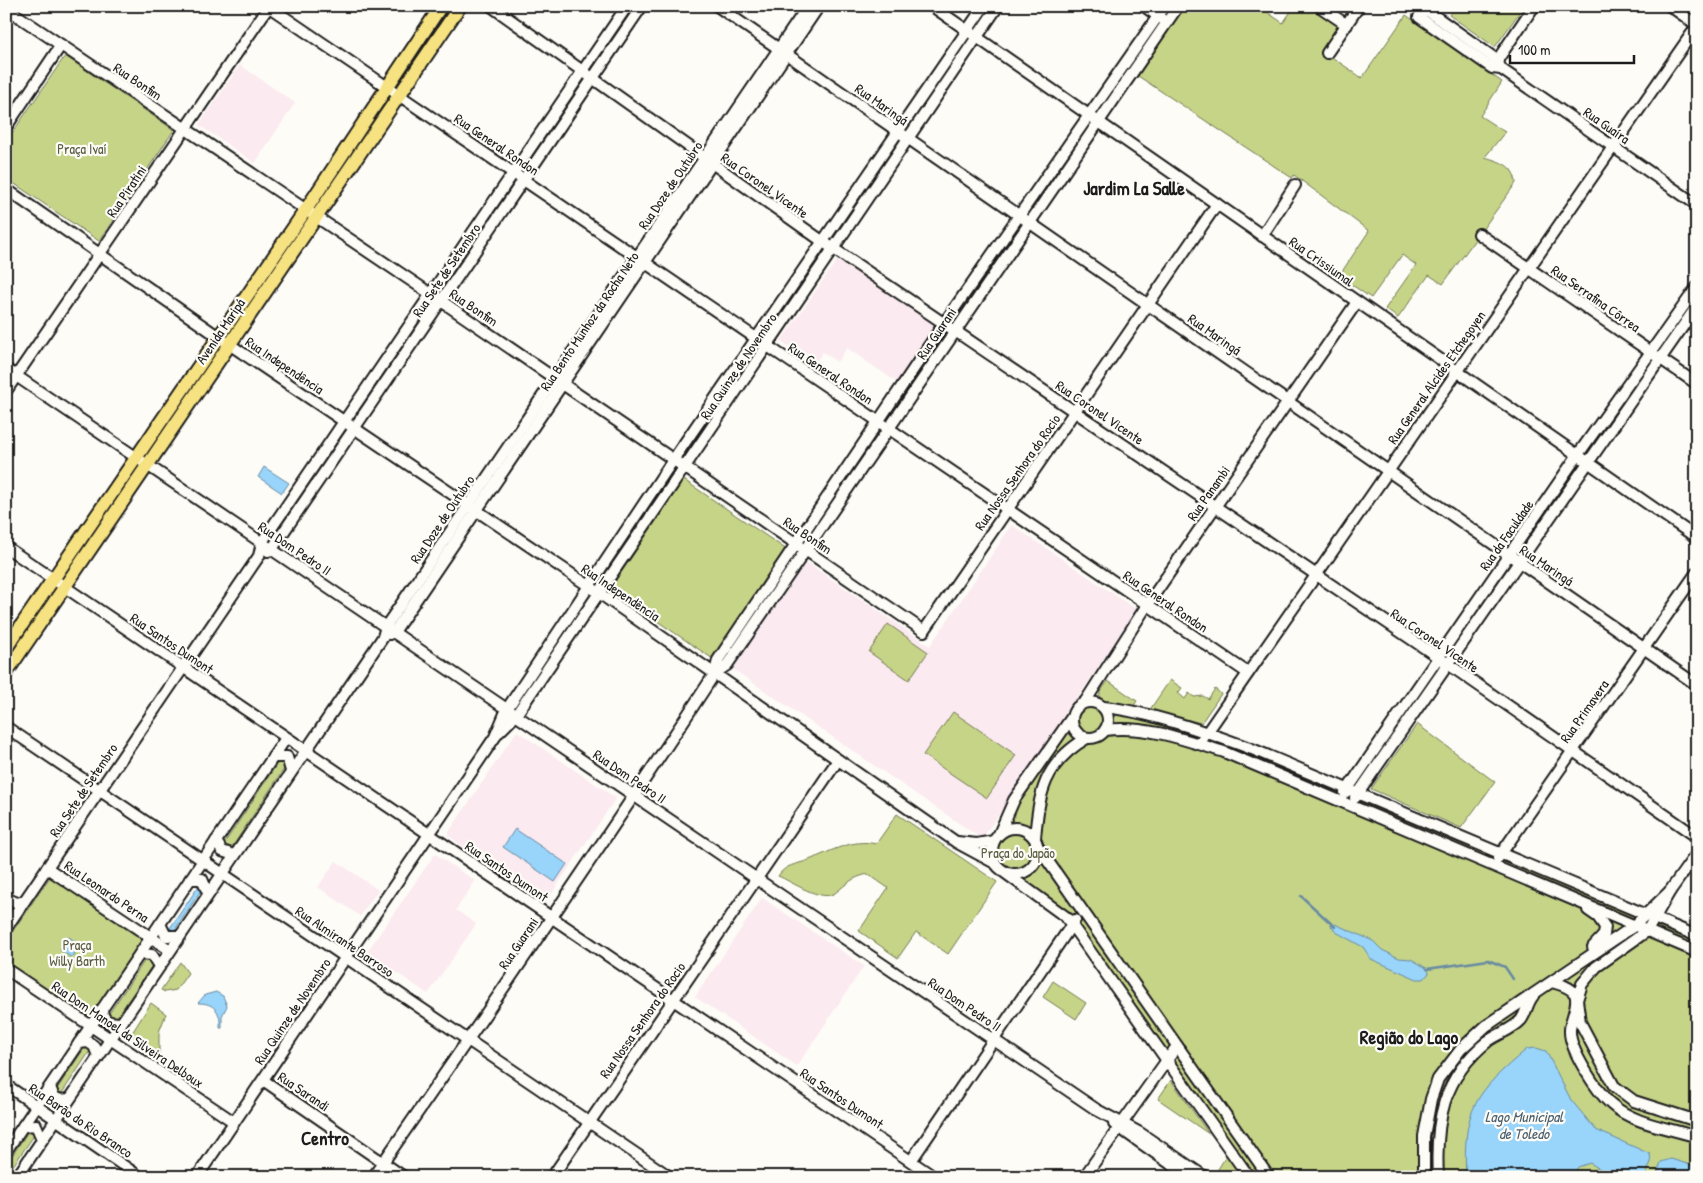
<svg xmlns="http://www.w3.org/2000/svg" width="1703" height="1183" font-family="'Patrick Hand',sans-serif">
  <style>
    .built { fill: #fbeaf0 }
    .green { fill: #c6d488; stroke: #717852 }
    .water { fill: #99d4fa; stroke: #678aa1 }
    .lines { fill: none; stroke-linecap: round; stroke-linejoin: round }
    .stream { stroke: #678aa1; stroke-width: 2.5 }
    .minor-casing { stroke: #1c1c1c; stroke-width: 14 }
    .major-casing { stroke: #1c1c1c; stroke-width: 16 }
    .minor { stroke: #fdfcf7; stroke-width: 10 }
    .major { stroke: #f6e281; stroke-width: 12 }
    .labels { text-anchor: middle; dominant-baseline: central; stroke-width: 4.5; stroke-linejoin: round; paint-order: stroke }
    .street-label { font-size: 14px; fill: #1c1c1c; stroke: #fdfcf7 }
    .park-label { font-size: 14px; fill: #585c42; stroke: #fdfcf7 }
    .water-label { font-size: 15px; font-style: italic; fill: #485c6a; stroke: #fdfcf7 }
    .district-label { font-size: 19px; font-weight: bold; fill: #1c1c1c; stroke: #fdfcf7 }
  </style>
  <rect width="100%" height="100%" fill="#fdfcf7"/>
  <filter id="ink" filterUnits="userSpaceOnUse"><feTurbulence type="fractalNoise" baseFrequency=".02" numOctaves="2"/><feDisplacementMap in="SourceGraphic" scale="10" xChannelSelector="R" yChannelSelector="G"/><feConvolveMatrix kernelMatrix="1 2 1 2 8 2 1 2 1" color-interpolation-filters="sRGB"/></filter>
  <g filter="url(#ink)">
    <!-- built -->
    <g class="built">
      <path d="M240,65L295,103L255,163L199,125Z"/>
      <path d="M837,260L939,328L901,385L847,348L837,362L823,352L814,364L781,341Z"/>
      <path d="M1012,525L1137,610L982,839L733,669L806,562L930,646Z"/>
      <path d="M517,731L616,798L546,902L447,835Z"/>
      <path d="M435,854L475,881L456,910L476,924L428,994L367,952Z"/>
      <path d="M336,861L378,890L360,916L318,887Z"/>
      <path d="M762,898L864,966L797,1066L695,997Z"/>
    </g>
    <!-- green -->
    <g class="green">
      <path d="M1185,6H1258L1283,23L1292,10L1287,6H1311L1340,26L1323,51L1362,78L1406,15L1502,82L1480,116L1505,132L1485,157C1501,162 1514,165 1516,183L1443,284L1429,275L1398,318L1385,309L1416,265L1402,255L1371,298L1339,276L1369,231L1294,175L1292,178L1138,76Z"/>
      <path d="M1455,6H1524L1495,47L1449,15Z"/>
      <path d="M65,56L174,130L99,241L6,178V142Z"/>
      <path d="M684,480L787,550L713,659L610,589Z"/>
      <path d="M888,624L928,652L909,680L869,652Z"/>
      <path d="M1170,680L1182,688L1178,693L1185,699L1189,693L1194,697L1203,696L1208,699L1215,689L1221,694L1201,723L1149,711Z"/>
      <path d="M1108,681L1137,701L1131,710L1099,701L1100,692Z"/>
      <path d="M1077,707L1112,711L1193,735L1195,738L1213,744L1216,741L1272,764L1391,803L1697,937V1177H1219L1215,1174L1228,1153L1072,916L999,866L997,848L1002,838V829L1027,792Z"/>
      <path d="M953,712L1016,755L987,798L923,755Z"/>
      <path d="M1417,724L1495,782L1461,828L1371,789Z"/>
      <path d="M279,761L286,766L230,850L223,845Z"/>
      <path d="M897,814L997,882L948,954L916,932L898,958L859,931L888,888L868,874C851,878 848,883 835,893C822,903 791,881 778,876C786,864 796,865 809,860C830,852 852,838 876,844Z"/>
      <path d="M50,877L144,941L91,1020L6,961V941Z"/>
      <path d="M145,960L153,964L115,1020L108,1015Z"/>
      <path d="M180,962L188,973L176,990L165,992L161,990Z"/>
      <path d="M1053,981L1086,1003L1076,1019L1043,997Z"/>
      <path d="M151,1003L166,1014L159,1032V1055L134,1037L132,1033Z"/>
      <path d="M85,1047L90,1051L60,1096L55,1092Z"/>
      <path d="M1171,1080L1209,1134L1158,1099Z"/>
      <path d="M29,1130L35,1134L6,1176V1165Z"/>
    </g>
    <!-- water -->
    <g class="water">
      <path d="M264,467L289,483L282,493L258,477Z"/>
      <path d="M515,829L567,864L555,882L503,847Z"/>
      <path d="M198,887L202,889L174,931L170,928Z"/>
      <path d="M1335,924L1373,941L1382,950L1399,958L1411,959L1428,969L1429,973L1424,979H1417L1371,959L1363,947L1336,932L1331,926Z"/>
      <path d="M69,937L80,945L72,958L60,950Z"/>
      <path d="M216,992L223,996L227,1006L222,1016V1028H220C221,1012 215,1003 198,1003L205,995Z"/>
      <path d="M1536,1048L1546,1051L1571,1100L1596,1130L1650,1154L1651,1162L1645,1177H1613L1590,1163L1578,1167L1572,1177H1466C1462,1108 1476,1092 1527,1049Z"/>
      <path d="M1671,1159L1697,1167V1177H1656L1661,1162Z"/>
    </g>
    <g class="lines">
      <!-- stream -->
      <g class="stream">
        <path d="M1301,896L1335,927"/>
        <path d="M1427,969L1488,960L1505,967L1513,979"/>
      </g>
      <!-- minor casing -->
      <g class="minor-casing">
        <g id="minor">
          <path d="M268,6L1248,673"/>
          <path d="M491,6L822,241L1438,657L1697,837"/>
          <path d="M717,6L1697,685"/>
          <path d="M932,6L1697,538"/>
          <path d="M1144,6L1162,19"/>
          <path d="M1319,6L1347,25"/>
          <path d="M1427,6L1419,17L1492,68L1501,69L1697,205"/>
          <path d="M1670,6L1697,25"/>
          <path d="M6,8L431,294L924,631L1217,204"/>
          <path d="M1425,9L1497,60L1501,69"/>
          <path d="M1327,53L1359,6"/>
          <path d="M1494,65L1534,6"/>
          <path d="M6,127L61,45"/>
          <path d="M6,189L229,344L589,586L956,842L995,863"/>
          <path d="M1479,234L1697,384"/>
          <path d="M1262,236L1295,185"/>
          <path d="M6,369L994,1040L1097,1110L1140,1133L1205,1177"/>
          <path d="M6,391L269,6"/>
          <path d="M6,547L934,1177"/>
          <path d="M268,551L272,549L642,6"/>
          <path d="M389,634L394,632L819,6"/>
          <path d="M715,673L727,665L1178,6"/>
          <circle cx="1090" cy="720" r="18"/>
          <path d="M1085,702L1147,605L1357,302"/>
          <path d="M1103,707C1148,711 1209,733 1252,749L1697,936"/>
          <path d="M6,727L670,1177"/>
          <path d="M1105,730C1146,725 1186,740 1224,752L1697,952"/>
          <path d="M499,732L516,715L998,6"/>
          <path d="M1199,744L1697,26"/>
          <path d="M273,757H287L291,771"/>
          <path d="M1345,793L1577,456L1697,287"/>
          <path d="M1355,798L1697,306"/>
          <circle cx="1015" cy="851" r="23"/>
          <path d="M999,834L1014,800L1072,717"/>
          <path d="M1035,838C1039,793 1044,763 1087,738"/>
          <path d="M216,841L222,851L234,855"/>
          <path d="M957,842L977,844L994,841"/>
          <path d="M1038,847L1269,1177"/>
          <path d="M1697,853L1670,891L1647,931L1596,967L1582,984L1577,1000L1580,1022L1614,1086L1634,1101L1697,1121"/>
          <path d="M1498,858L1697,572"/>
          <path d="M47,868L170,950"/>
          <path d="M1004,872L1066,917L1249,1177"/>
          <path d="M190,879H202L208,893"/>
          <path d="M6,898L17,903L24,901"/>
          <path d="M1588,910L1598,917L1605,927L1604,935L1593,947"/>
          <path d="M160,924L166,936H179"/>
          <path d="M6,928L259,556L262,542L627,6"/>
          <path d="M140,954L152,955L159,966"/>
          <path d="M6,969L234,1122"/>
          <path d="M1552,982C1559,984 1571,987 1575,994C1580,1005 1569,1020 1570,1032C1570,1050 1597,1092 1611,1104C1633,1124 1670,1128 1697,1137"/>
          <path d="M102,1010C103,1022 110,1023 121,1023"/>
          <path d="M79,1043L88,1042L94,1046L98,1056"/>
          <path d="M263,1080L404,1177"/>
          <path d="M6,1085L140,1177"/>
          <path d="M50,1087L54,1097L61,1100L69,1099"/>
          <path d="M1114,1124L1189,1177"/>
          <path d="M23,1126L36,1125L42,1139"/>
          <path d="M6,1151L286,738"/>
          <path d="M911,1161L1075,920"/>
          <path d="M17,1177L383,637L386,626L393,616L808,6"/>
          <path d="M197,1177L495,737L507,709L673,460L984,6"/>
          <path d="M373,1177C489,1010 604,843 715,673L718,660L945,322L1165,6"/>
          <path d="M552,1177L838,760"/>
          <path d="M1084,1177L1177,1046"/>
          <path d="M1424,1177V1136L1431,1099L1438,1079L1461,1049L1486,1026L1634,926L1670,891"/>
          <path d="M1438,1177C1435,1122 1442,1078 1488,1041C1498,1034 1513,1029 1521,1020C1526,1014 1527,1003 1533,996"/>
        </g>
      </g>
      <!-- major casing -->
      <g class="major-casing">
        <g id="major">
          <path d="M6,648L305,211L441,6"/>
          <path d="M6,673L460,6"/>
        </g>
      </g>
      <!-- minor -->
      <use href="#minor" class="minor"/>
      <!-- major -->
      <use href="#major" class="major"/>
    </g>
  </g>
  <g class="labels">
    <!-- street labels -->
    <g class="street-label">
      <text transform="translate(138 81) rotate(34)">Rua Bonfim</text>
      <text transform="translate(882 104) rotate(35)">Rua Maringá</text>
      <text transform="translate(1607 125) rotate(35)">Rua Guaíra</text>
      <text transform="translate(497 144) rotate(34)">Rua General Rondon</text>
      <text transform="translate(670 185) rotate(-56)">Rua Doze de Outubro</text>
      <text transform="translate(765 185) rotate(35)">Rua Coronel Vicente</text>
      <text transform="translate(126 191) rotate(-56)">Rua Piratini</text>
      <text transform="translate(1322 261) rotate(35)">Rua Crissiumal</text>
      <text transform="translate(446 270) rotate(-56)">Rua Sete de Setembro</text>
      <text transform="translate(1596 298) rotate(35)">Rua Serrafina Côrrea</text>
      <text transform="translate(474 307) rotate(34)">Rua Bonfim</text>
      <text transform="translate(589 321) rotate(-56)">Rua Bento Munhoz da Rocha Neto</text>
      <text transform="translate(220 331) rotate(-56)">Avenida Maripá</text>
      <text transform="translate(936 333) rotate(-56)">Rua Guarani</text>
      <text transform="translate(1215 334) rotate(35)">Rua Maringá</text>
      <text transform="translate(285 365) rotate(34)">Rua Independência</text>
      <text transform="translate(738 366) rotate(-56)">Rua Quinze de Novembro</text>
      <text transform="translate(831 373) rotate(34)">Rua General Rondon</text>
      <text transform="translate(1436 377) rotate(-55)">Rua General Alcides Etchegoyen</text>
      <text transform="translate(1100 412) rotate(34)">Rua Coronel Vicente</text>
      <text transform="translate(1017 472) rotate(-55)">Rua Nossa Senhora do Rocio</text>
      <text transform="translate(1208 493) rotate(-55)">Rua Panambi</text>
      <text transform="translate(442 519) rotate(-56)">Rua Doze de Outubro</text>
      <text transform="translate(808 535) rotate(34)">Rua Bonfim</text>
      <text transform="translate(1506 535) rotate(-55)">Rua da Faculdade</text>
      <text transform="translate(295 548) rotate(34)">Rua Dom Pedro II</text>
      <text transform="translate(1547 565) rotate(34)">Rua Maringá</text>
      <text transform="translate(621 592) rotate(34)">Rua Independência</text>
      <text transform="translate(1166 601) rotate(34)">Rua General Rondon</text>
      <text transform="translate(1435 640) rotate(34)">Rua Coronel Vicente</text>
      <text transform="translate(172 643) rotate(34)">Rua Santos Dumont</text>
      <text transform="translate(1584 711) rotate(-55)">Rua Primavera</text>
      <text transform="translate(630 776) rotate(34)">Rua Dom Pedro II</text>
      <text transform="translate(83 790) rotate(-56)">Rua Sete de Setembro</text>
      <text transform="translate(507 871) rotate(34)">Rua Santos Dumont</text>
      <text transform="translate(107 891) rotate(34)">Rua Leonardo Perna</text>
      <text transform="translate(345 941) rotate(34)">Rua Almirante Barroso</text>
      <text transform="translate(518 943) rotate(-56)">Rua Guarani</text>
      <text transform="translate(965 1004) rotate(34)">Rua Dom Pedro II</text>
      <text transform="translate(292 1011) rotate(-56)">Rua Quinze de Novembro</text>
      <text transform="translate(642 1020) rotate(-55)">Rua Nossa Senhora do Rocio</text>
      <text transform="translate(128 1034) rotate(34)">Rua Dom Manoel da Silveira Delboux</text>
      <text transform="translate(304 1091) rotate(34)">Rua Sarandi</text>
      <text transform="translate(842 1098) rotate(34)">Rua Santos Dumont</text>
      <text transform="translate(81 1120) rotate(34)">Rua Barão do Rio Branco</text>
    </g>
    <!-- park labels -->
    <g class="park-label">
      <text x="82" y="148">Praça Ivaí</text>
      <text x="1018" y="852">Praça do Japão</text>
      <text x="77" y="944">Praça<tspan x="77" dy="16">Willy Barth</tspan></text>
    </g>
    <!-- water labels -->
    <g class="water-label">
      <text x="1524" y="1116">Lago Municipal<tspan x="1524" dy="17">de Toledo</tspan></text>
    </g>
    <!-- district labels -->
    <g class="district-label">
      <text x="1134" y="188">Jardim La Salle</text>
      <text x="1409" y="1037">Região do Lago</text>
      <text x="325" y="1138">Centro</text>
    </g>
  </g>
  <!-- margin -->
  <rect width="1703" height="1183" fill="none" stroke="#fdfcf7" stroke-width="25"/>
  <rect x="12" y="12" width="1678" height="1158" fill="none" stroke="#1c1c1c" stroke-width="2" filter="url(#ink)"/>
  <!-- scale -->
  <path d="M1510 55v8h124v-8" fill="none" stroke="#1c1c1c" stroke-width="2.5"/>
  <text x="1518" y="55" font-size="15" fill="#1c1c1c" stroke="#fdfcf7" stroke-width="4" paint-order="stroke">100 m</text>
</svg>
